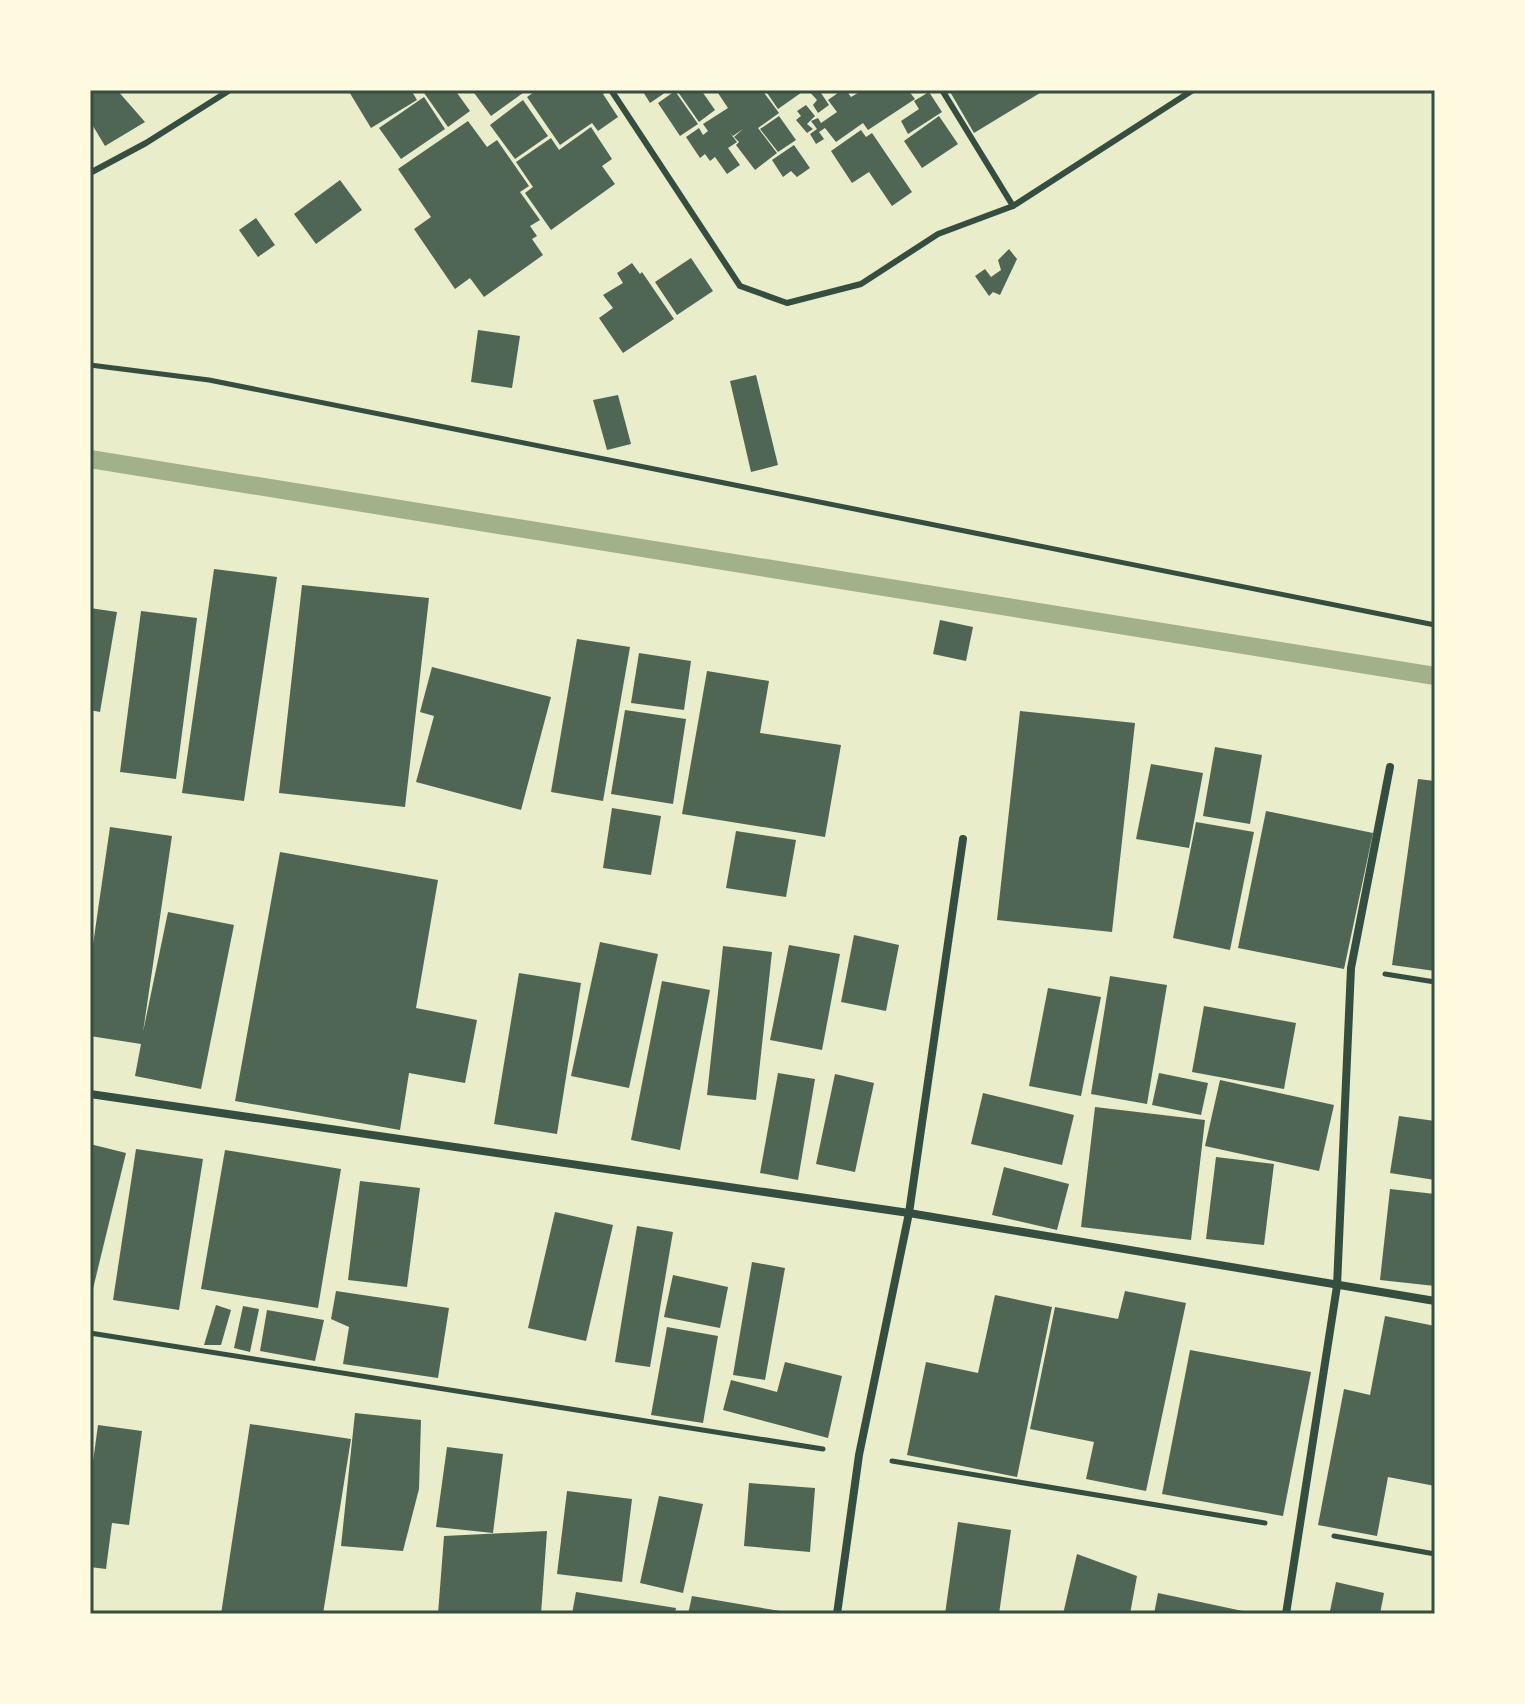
<svg xmlns="http://www.w3.org/2000/svg" width="1525" height="1704" font-family="Quicksand,sans-serif">
  <style>
    .lines { fill: none; stroke-linecap: round; stroke-linejoin: round }
    .stream { stroke: #a3b18a; stroke-width: 18 }
    .building { fill: #4f6655 }
    .path { stroke: #344e41; stroke-width: 5 }
    .service { stroke: #344e41; stroke-width: 6 }
    .minor { stroke: #344e41; stroke-width: 8 }
    .neatline { fill: none; stroke: #344e41; stroke-width: 3 }
  </style>
  <rect width="100%" height="100%" fill="#e9edc9"/>
  <g class="lines">
    <!-- stream -->
    <path class="stream" d="M90,459L1435,676"/>
  </g>
  <!-- building -->
  <g class="building">
    <path d="M97,90H117L145,122L105,146L90,121V95Z"/>
    <path d="M348,90H411L417,100L371,128Z"/>
    <path d="M422,90H455L470,111L448,127Z"/>
    <path d="M472,90H527L491,116Z"/>
    <path d="M537,90H609L603,94L618,117L598,131L592,123L560,145L527,97Z"/>
    <path d="M642,90H669L650,103Z"/>
    <path d="M681,90H701L715,110L699,122L678,92Z"/>
    <path d="M716,90H762L779,113L758,128L777,153L755,170L736,145L739,142L734,137L743,129L733,136L730,133L737,142L728,148L740,165L727,174L715,157L710,161L705,154L700,158L686,137L699,128L703,135L708,131L703,124L728,108Z"/>
    <path d="M765,90H805L778,109Z"/>
    <path d="M808,90H819L829,105L818,113L813,105L817,100Z"/>
    <path d="M842,90H846L851,97L863,90H908L915,99L868,130L863,123L836,142L825,128L819,132L824,139L816,144L810,134L817,129L811,121L818,118L821,123L837,112L828,100Z"/>
    <path d="M949,90H1045L974,133Z"/>
    <path d="M675,91L698,124L680,136L658,103Z"/>
    <path d="M929,92L942,112L908,134L901,121L919,109L914,101Z"/>
    <path d="M424,97L445,129L401,159L379,128Z"/>
    <path d="M523,100L548,136L515,159L490,125Z"/>
    <path d="M806,105L815,116L807,124L813,129L807,133L796,120L801,116L797,111Z"/>
    <path d="M779,116L796,140L778,152L760,129Z"/>
    <path d="M939,116L958,144L922,168L904,141Z"/>
    <path d="M468,121L487,147L497,140L529,186L520,192L540,220L530,226L537,236L532,239L543,255L484,297L470,278L455,289L414,229L431,217L398,169Z"/>
    <path d="M591,127L612,159L602,166L615,184L551,230L525,193L533,187L516,162L551,138L559,150Z"/>
    <path d="M861,130L866,137L872,133L912,192L892,206L869,172L852,183L831,151Z"/>
    <path d="M794,145L810,168L797,177L791,171L783,177L772,160Z"/>
    <path d="M340,180L362,210L316,244L294,214Z"/>
    <path d="M256,218L275,245L258,257L239,230Z"/>
    <path d="M1009,249L1017,259L1000,295L993,292L989,296L975,276L985,269L991,277L1001,270L998,260Z"/>
    <path d="M691,258L713,291L677,315L655,282Z"/>
    <path d="M632,263L640,274L642,272L674,319L623,353L599,318L613,308L603,295L623,283L617,273Z"/>
    <path d="M478,330L520,336L512,388L471,382Z"/>
    <path d="M756,375L778,465L751,472L730,381Z"/>
    <path d="M618,395L631,444L607,450L593,400Z"/>
    <path d="M214,569L277,577L244,801L182,793Z"/>
    <path d="M302,585L429,598L405,807L279,793Z"/>
    <path d="M90,608L117,612L100,712L90,710Z"/>
    <path d="M141,611L197,618L176,779L120,772Z"/>
    <path d="M940,620L973,627L966,661L933,654Z"/>
    <path d="M577,639L630,647L603,801L551,792Z"/>
    <path d="M639,653L691,661L684,710L631,703Z"/>
    <path d="M432,667L551,697L521,810L416,782L434,716L420,712Z"/>
    <path d="M707,671L769,681L760,733L841,745L825,837L682,814Z"/>
    <path d="M625,710L686,719L673,804L611,794Z"/>
    <path d="M1020,711L1135,723L1112,932L997,920Z"/>
    <path d="M1215,747L1262,755L1250,824L1203,816Z"/>
    <path d="M1151,764L1203,773L1189,848L1136,839Z"/>
    <path d="M1418,779L1435,781V971L1392,965Z"/>
    <path d="M612,808L661,816L651,875L603,868Z"/>
    <path d="M1266,811L1373,833L1344,969L1238,948Z"/>
    <path d="M1196,822L1254,832L1230,950L1173,938Z"/>
    <path d="M110,827L172,836L143,1032L168,912L234,925L201,1089L135,1076L141,1044L90,1036V965Z"/>
    <path d="M736,831L796,840L786,897L726,888Z"/>
    <path d="M280,852L438,880L416,1008L477,1020L465,1083L409,1073L400,1130L235,1101Z"/>
    <path d="M854,935L899,945L886,1011L841,1002Z"/>
    <path d="M600,942L658,954L629,1088L571,1076Z"/>
    <path d="M789,945L840,954L822,1050L770,1040Z"/>
    <path d="M723,946L772,952L756,1100L707,1095Z"/>
    <path d="M519,973L581,983L557,1134L494,1124Z"/>
    <path d="M1110,976L1167,985L1147,1104L1091,1094Z"/>
    <path d="M662,981L710,990L680,1150L631,1140Z"/>
    <path d="M1048,988L1101,997L1081,1096L1029,1086Z"/>
    <path d="M1204,1006L1296,1023L1284,1089L1192,1072Z"/>
    <path d="M778,1073L815,1079L798,1180L760,1173Z"/>
    <path d="M1159,1073L1208,1083L1201,1115L1152,1105Z"/>
    <path d="M835,1074L874,1083L855,1172L816,1164Z"/>
    <path d="M1220,1080L1334,1105L1319,1171L1205,1146Z"/>
    <path d="M983,1093L1074,1115L1062,1165L971,1144Z"/>
    <path d="M1095,1107L1205,1120L1191,1240L1081,1227Z"/>
    <path d="M1399,1116L1435,1121V1180L1390,1173Z"/>
    <path d="M90,1144L126,1153L91,1297L90,1296Z"/>
    <path d="M136,1149L203,1159L179,1310L113,1300Z"/>
    <path d="M225,1150L341,1169L318,1308L201,1289Z"/>
    <path d="M1216,1157L1274,1164L1264,1245L1206,1239Z"/>
    <path d="M1004,1167L1069,1184L1057,1230L992,1215Z"/>
    <path d="M360,1181L420,1188L407,1287L348,1280Z"/>
    <path d="M1390,1189L1435,1194V1286L1380,1280Z"/>
    <path d="M555,1212L613,1225L586,1341L528,1328Z"/>
    <path d="M637,1226L673,1232L650,1367L615,1362Z"/>
    <path d="M752,1262L785,1268L765,1380L733,1375Z"/>
    <path d="M673,1275L728,1287L720,1328L664,1317Z"/>
    <path d="M336,1291L449,1308L438,1378L343,1364L349,1327L331,1319Z"/>
    <path d="M1125,1291L1186,1303L1146,1491L1086,1479L1094,1442L1030,1429L1055,1307L1118,1319Z"/>
    <path d="M995,1295L1052,1307L1017,1477L907,1455L926,1362L978,1373Z"/>
    <path d="M216,1305L231,1310L221,1345H204Z"/>
    <path d="M243,1306L259,1309L250,1352L234,1348Z"/>
    <path d="M267,1310L324,1320L315,1361L260,1351Z"/>
    <path d="M1385,1316L1435,1326V1486L1388,1477L1377,1536L1318,1525L1344,1389L1370,1395Z"/>
    <path d="M667,1327L718,1336L703,1423L651,1415Z"/>
    <path d="M1190,1350L1311,1372L1283,1516L1162,1494Z"/>
    <path d="M785,1362L842,1376L828,1438L723,1410L731,1380L777,1392Z"/>
    <path d="M355,1413L421,1420L419,1489L403,1551L341,1546Z"/>
    <path d="M250,1424L351,1439L323,1614H221Z"/>
    <path d="M98,1425L142,1431L129,1525L112,1523L106,1569L90,1567V1483Z"/>
    <path d="M447,1447L503,1454L493,1533L436,1527Z"/>
    <path d="M749,1483L815,1488L810,1552L744,1546Z"/>
    <path d="M567,1491L632,1499L622,1582L557,1574Z"/>
    <path d="M659,1496L703,1504L683,1593L640,1583Z"/>
    <path d="M958,1522L1011,1530L999,1614H945Z"/>
    <path d="M547,1531L541,1614H438L444,1536Z"/>
    <path d="M1077,1554L1137,1576L1130,1614H1063Z"/>
    <path d="M1336,1582L1384,1593L1380,1614L1330,1611Z"/>
    <path d="M576,1592L676,1608L675,1614H572Z"/>
    <path d="M1158,1593L1252,1613V1614H1154Z"/>
    <path d="M692,1596L786,1612L785,1614H688Z"/>
  </g>
  <g class="lines">
    <!-- path -->
    <g class="path">
      <path d="M90,365L209,380L1435,625"/>
      <path d="M1385,974L1435,982"/>
      <path d="M90,1333L823,1449"/>
      <path d="M892,1461L1265,1523"/>
      <path d="M1334,1536L1435,1554"/>
    </g>
    <!-- service -->
    <g class="service">
      <path d="M611,90L740,286L787,303L861,284L938,234L1013,206L1193,90"/>
      <path d="M942,90L1013,206"/>
      <path d="M90,173L146,143L230,90"/>
    </g>
    <!-- minor -->
    <g class="minor">
      <path d="M90,1094L909,1213L1435,1301"/>
      <path d="M837,1614L859,1455L909,1213L963,839"/>
      <path d="M1286,1614L1337,1286L1351,968L1390,767"/>
    </g>
  </g>
  <!-- border -->
  <rect width="1525" height="1704" fill="none" stroke="#fefae0" stroke-width="184"/>
  <rect x="92" y="92" width="1341" height="1520" class="neatline"/>
</svg>
